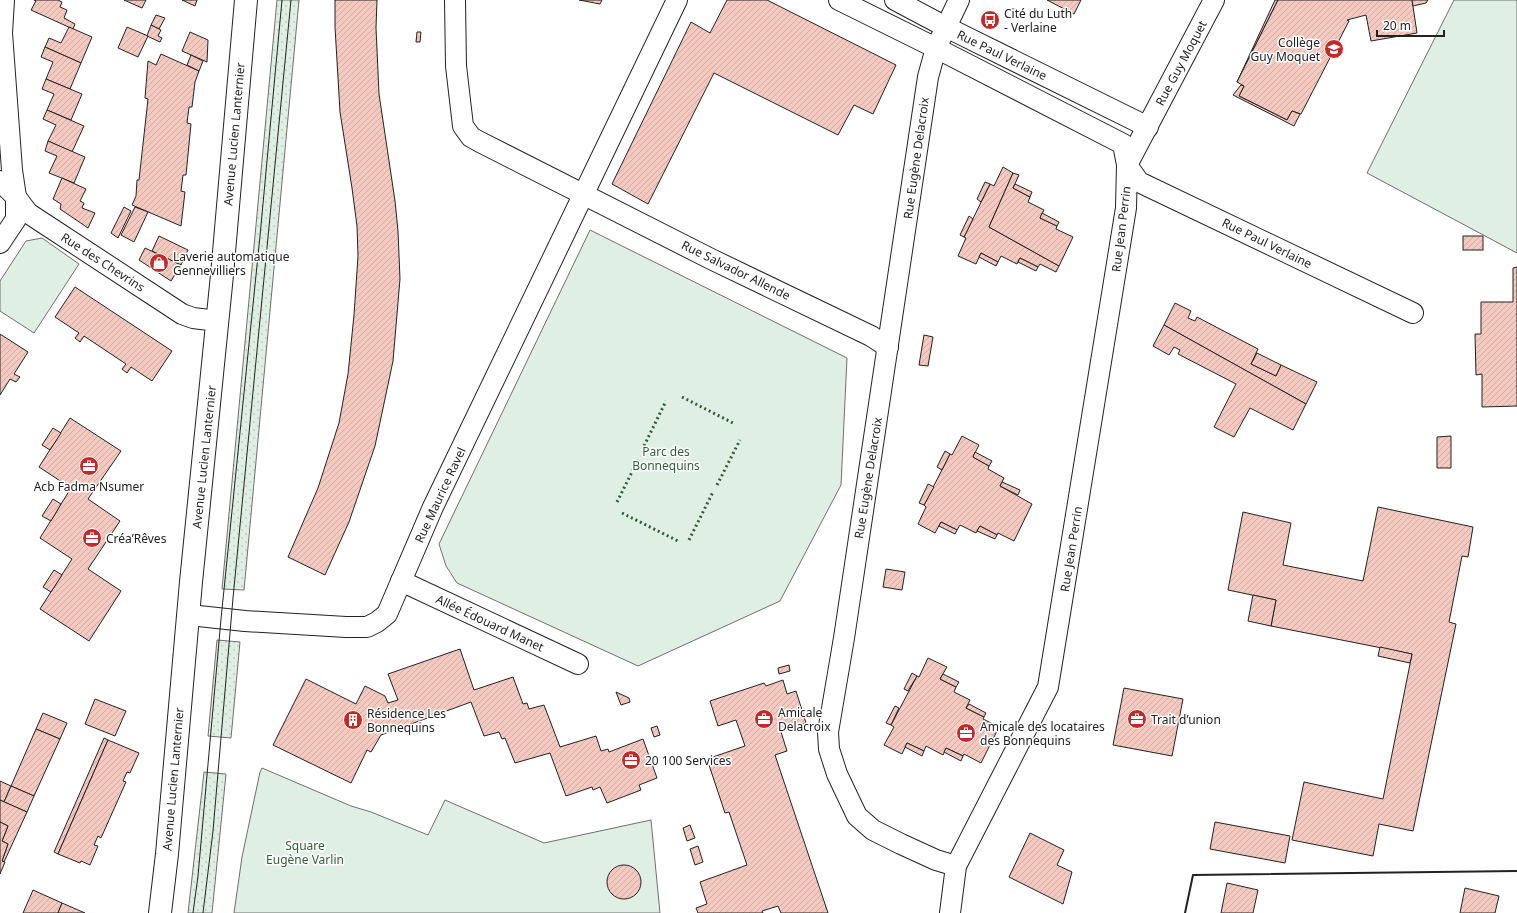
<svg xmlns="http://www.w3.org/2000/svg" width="1517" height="913" font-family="'Noto Sans',sans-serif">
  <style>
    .grass { fill: url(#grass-dots); stroke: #6f6f6f }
    .green { fill: #e0efe3; stroke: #6f6f6f }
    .building { fill: url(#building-hatch); stroke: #222 }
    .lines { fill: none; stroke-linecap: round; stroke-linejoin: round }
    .minor-casing { stroke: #222; stroke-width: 22 }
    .secondary-casing { stroke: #222; stroke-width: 24 }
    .minor { stroke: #fff; stroke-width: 20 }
    .secondary { stroke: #fff; stroke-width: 22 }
    .tram { stroke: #222; stroke-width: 1 }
    .hedge { stroke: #2f5e38; stroke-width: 3; stroke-dasharray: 2 3; stroke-linecap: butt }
    .wall { stroke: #222; stroke-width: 2 }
    .labels { text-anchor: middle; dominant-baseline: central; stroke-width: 3; stroke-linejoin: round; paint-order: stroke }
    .poi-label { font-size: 12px; fill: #222; stroke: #fff; text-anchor: start }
    .street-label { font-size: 12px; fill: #222; stroke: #fff }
    .park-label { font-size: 12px; fill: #2f5e38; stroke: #fff }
  </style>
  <defs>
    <pattern id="grass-dots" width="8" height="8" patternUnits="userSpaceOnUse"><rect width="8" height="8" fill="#e0efe3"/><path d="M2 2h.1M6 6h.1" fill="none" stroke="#c0cdc2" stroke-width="1.8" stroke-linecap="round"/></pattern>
    <pattern id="building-hatch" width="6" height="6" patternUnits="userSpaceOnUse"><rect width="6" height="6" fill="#f3c9c0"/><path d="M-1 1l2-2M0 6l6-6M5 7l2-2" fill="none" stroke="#d0aca5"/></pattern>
  </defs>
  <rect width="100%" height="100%" fill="#fff"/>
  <!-- grass -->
  <g class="grass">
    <path d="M277,0H299L244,590L222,589Z"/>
    <path d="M217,640L240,642L231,738L208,736Z"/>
    <path d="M204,772L226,774L212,913H188Z"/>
  </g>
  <!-- green -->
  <g class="green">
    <path d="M1454,0H1517V253L1367,173Z"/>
    <path d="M590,230L847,358L841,485L780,601L638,666L457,583L446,566L439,544Z"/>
    <path d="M42,238L79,264L34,333L0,311V281L26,241Z"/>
    <path d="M262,768L351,806L371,812L428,835L445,800L544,843L651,820L660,913H234L242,857L260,772Z"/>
  </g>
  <!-- building -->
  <g class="building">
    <path d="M34,0H58L62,2L60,7L67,10L64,18L75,24L73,29L31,10L36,1Z"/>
    <path d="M124,0H146L142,8Z"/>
    <path d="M182,0H197L195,6Z"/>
    <path d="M335,0H377L376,28L379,94L395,201L398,231L400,279L393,361L375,446L349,522L325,575L288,557L318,488L339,423L348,374L354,315L358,256L357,226L352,188L340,112L335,27Z"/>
    <path d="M579,0H602L600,4Z"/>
    <path d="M727,0H767L896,65L873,114L854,105L838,135L714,73L648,204L612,184L691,22L710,33Z"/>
    <path d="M1047,0H1081L1074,14Z"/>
    <path d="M1275,0H1278L1237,82Z"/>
    <path d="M1278,0H1412L1417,33L1371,41L1366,15L1347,20L1349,21L1301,114L1292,111L1287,120L1239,96L1244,86L1237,82Z"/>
    <path d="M1412,0H1428L1426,3L1413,6Z"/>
    <path d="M156,15L165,18L159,29L151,25Z"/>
    <path d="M151,25L161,30L158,36L162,38L160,42L147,36Z"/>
    <path d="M69,27L92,37L81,63L45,47L49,38L61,43Z"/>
    <path d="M127,27L148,36L138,57L118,48Z"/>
    <path d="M190,32L208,40L207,62L182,51Z"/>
    <path d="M417,32H421L420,42H416Z"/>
    <path d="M45,47L81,63L70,89L46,79L53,62L41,57Z"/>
    <path d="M161,54L199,71L195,82L192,107H189L187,123L191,124L186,175H183L181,191L185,192L181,226L132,205L136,196L137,180H139L148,99L145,98L148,61L156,65Z"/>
    <path d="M191,55L203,61L199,71L187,65Z"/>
    <path d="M46,79L82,94L71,120L47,110L54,94L42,89Z"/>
    <path d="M1241,85L1244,86L1239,96L1287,120L1292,111L1300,114L1294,126L1233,95Z"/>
    <path d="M47,110L84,126L72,152L48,141L56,125L43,119Z"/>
    <path d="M48,141L85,157L74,183L49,173L57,156L45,151Z"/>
    <path d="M1003,167L1013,173L989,227L1059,266L1056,272L1040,264L1038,267L1020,258L1017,264L1001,256L998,262L981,253L976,264L958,256L966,238L964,237L990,184L994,186Z"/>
    <path d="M1013,173L1019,175L1013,188L1030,197L1028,202L1044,210L1040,218L1057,226L1056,229L1073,237L1059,266L989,227Z"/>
    <path d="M62,178L86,189L80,201L84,203L82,208L95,213L88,228L60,209L61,204L53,199Z"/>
    <path d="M985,182L990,184L981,202L977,199Z"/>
    <path d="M1015,184L1032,192L1030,197L1013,188Z"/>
    <path d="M124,207L131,211L118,238L111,233Z"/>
    <path d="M135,207L148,212L134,242L121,235Z"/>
    <path d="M1042,213L1059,222L1057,226L1040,218Z"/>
    <path d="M969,216L973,219L964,237L960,235Z"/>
    <path d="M159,236L188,250L181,265L152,251Z"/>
    <rect x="1463" y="236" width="20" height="14"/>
    <path d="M145,248L181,265L171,281L139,260Z"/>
    <path d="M981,253L998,262L996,266L979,257Z"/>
    <path d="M1020,258L1038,267L1036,271L1018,262Z"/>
    <path d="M1517,267V406L1482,407V374L1476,375L1475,334H1481V302H1513V268Z"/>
    <path d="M75,287L172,351L152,381L131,367L127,373L122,369L126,364L84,336L80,342L75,338L79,333L55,317Z"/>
    <path d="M1175,303L1191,311L1188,318L1195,321L1197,317L1258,349L1251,364L1276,376L1281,365L1317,382L1306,404L1164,325Z"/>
    <path d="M1164,325L1306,404L1293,430L1250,408L1234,437L1214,427L1236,384L1178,354L1180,350L1174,347L1169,355L1153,346Z"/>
    <path d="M0,334L28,352L14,374L20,377L16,382L10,379L0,395Z"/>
    <path d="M924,335L933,337L928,366L919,365Z"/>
    <path d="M1257,353L1281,365L1276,376L1251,364Z"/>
    <path d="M70,418L121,451L88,499L120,521L88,569L121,591L89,641L40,609L72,559L40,538L71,488L39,467Z"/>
    <path d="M53,428L61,433L50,450L42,445Z"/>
    <path d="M962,436L979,445L973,457L989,466L988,469L1004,478L1000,486L1032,504L1014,541L998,533L997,535L980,526L976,533L960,525L957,530L941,522L935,533L918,524L926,507L924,505L950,454L952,455Z"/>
    <path d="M1451,436V468H1437V437Z"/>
    <path d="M945,451L950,454L942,470L937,467Z"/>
    <path d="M975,452L992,461L989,466L973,457Z"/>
    <path d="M1002,482L1020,490L1018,495L1000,486Z"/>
    <path d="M928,484L934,487L924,505L919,503Z"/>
    <path d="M53,499L61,504L51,521L42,516Z"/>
    <path d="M1378,507L1473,527L1468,557L1462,556L1449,622L1456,624L1413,831L1379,824L1373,856L1292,840L1304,782L1383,799L1412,654L1271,626L1276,600L1228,590L1243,512L1291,523L1283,565L1363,581Z"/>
    <path d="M941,522L957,530L955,534L939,526Z"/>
    <path d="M980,526L997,535L995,539L977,531Z"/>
    <path d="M886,569L905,572L902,590L883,587Z"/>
    <path d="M54,570L62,575L51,592L43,587Z"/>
    <path d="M1253,595L1276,600L1271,626L1248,621Z"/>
    <path d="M1380,647L1412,654L1410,663L1378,656Z"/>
    <path d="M460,649L474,690L513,677L523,704L527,703L529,709L544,705L560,747L596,736L601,751L608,749L609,752L643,739L657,778L639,785L641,790L607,803L600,787L593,790L592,787L566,796L550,753L515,763L505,738L502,739L499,732L484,736L471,702L381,735L371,752L367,750L351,783L273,745L306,679L356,704L365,686L385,696L388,703L398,700L388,674Z"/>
    <path d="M928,658L947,667L940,679L956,687L954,692L970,700L966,708L984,717L983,719L999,727L981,763L964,754L963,756L946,748L943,755L926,746L924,751L907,743L902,754L884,745L894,727L891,725L917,676L919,677Z"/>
    <path d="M789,665L790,671L779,674L778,668Z"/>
    <path d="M912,673L917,676L908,691L904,689Z"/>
    <path d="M943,674L959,682L956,687L940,679Z"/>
    <path d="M783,680L787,694L796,691L806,723L781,732L787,751L775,755L828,913H781L778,906L762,911L763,913H698L696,908L707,904L700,882L747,865L729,812L725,813L707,759L745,746L736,720L718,726L710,701L764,683L766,686Z"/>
    <path d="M1124,688L1183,699L1172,756L1113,745Z"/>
    <path d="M616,692L629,698L630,702L621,705Z"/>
    <path d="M95,699L126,711L115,736L85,724Z"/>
    <path d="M969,704L986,713L984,717L966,708Z"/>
    <path d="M895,706L899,708L891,725L886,723Z"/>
    <path d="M43,713L67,723L60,739L36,729Z"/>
    <path d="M657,726L660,735L654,737L651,728Z"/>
    <path d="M36,729L60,739L34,796L11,786Z"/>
    <path d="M104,738L108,740L58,854L54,852Z"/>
    <path d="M108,740L139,753L130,773L127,772L123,781L126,782L101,838L98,836L94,845L98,846L90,865L81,861L80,863L58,854Z"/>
    <path d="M907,743L924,751L922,756L905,747Z"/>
    <path d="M946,748L963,756L961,761L944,752Z"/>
    <path d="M0,781L11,786L4,802L0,800Z"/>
    <path d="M11,786L34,796L27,812L4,802Z"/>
    <path d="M0,800L27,812L4,862L2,861L8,844L2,841L8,826L0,822Z"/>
    <path d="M0,822L8,826L2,841L8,844L2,861L5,862L0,874Z"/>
    <path d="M1215,822L1290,836L1285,863L1210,849Z"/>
    <path d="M690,825L695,838L687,841L683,828Z"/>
    <path d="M1030,833L1064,850L1057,865L1072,872L1063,904L1009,877Z"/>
    <path d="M698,846L703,862L695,865L690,849Z"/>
    <circle cx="624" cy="882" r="17"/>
    <path d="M1227,883L1258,890L1253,913H1221Z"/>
    <path d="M1465,888L1499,896L1495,913H1460Z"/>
    <path d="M33,890L62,903L58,913H23Z"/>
    <path d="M62,903L85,913H58Z"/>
  </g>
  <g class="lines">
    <!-- minor casing -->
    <g class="minor-casing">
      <g id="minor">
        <path d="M455,0L456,66L463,126L471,137L480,142L711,259L871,336L888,347"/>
        <path d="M839,0L936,48L1123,144L1127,165L1139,182L1413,313"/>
        <path d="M895,0L946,27L1148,127"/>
        <path d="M0,181L16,197L28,213L182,314L193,318L218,321"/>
        <path d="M0,243L16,219V197L12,170L2,33L4,0"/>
        <path d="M401,581L578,664"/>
        <path d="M189,615L245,621L346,627H367L377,622L387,614L433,507L677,0"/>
        <path d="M956,866L936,860L901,844L873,830L857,816L837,774L829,749L828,732L844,638L928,77L936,48L959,0"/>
        <path d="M950,913L956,866L1048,687L1126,208L1127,165L1214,0"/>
      </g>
    </g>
    <!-- secondary casing -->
    <g class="secondary-casing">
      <path id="secondary" d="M160,913L167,854L191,582L222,275L246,0"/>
    </g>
    <!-- minor -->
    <use href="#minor" class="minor"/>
    <!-- secondary -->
    <use href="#secondary" class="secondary"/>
    <!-- tram -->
    <g class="tram">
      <path d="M193,913L198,876L221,619L260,236L282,0"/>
      <path d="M203,913L213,831L233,598L291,0"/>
    </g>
    <!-- hedge -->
    <g class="hedge">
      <path d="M682,397L735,424"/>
      <path d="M644,446L666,401"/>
      <path d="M717,485L740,440"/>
      <path d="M617,502L639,458"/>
      <path d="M622,513L680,542"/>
      <path d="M689,540L713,492"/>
    </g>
    <!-- wall -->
    <path class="wall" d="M1185,913L1193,875L1517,871"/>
  </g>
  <!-- icons -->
  <defs>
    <g id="bus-disc" transform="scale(1)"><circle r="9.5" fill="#c62828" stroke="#fff"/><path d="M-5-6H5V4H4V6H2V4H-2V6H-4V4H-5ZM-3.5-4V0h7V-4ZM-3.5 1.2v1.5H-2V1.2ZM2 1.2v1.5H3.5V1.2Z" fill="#fff"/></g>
    <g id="school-disc" transform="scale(1)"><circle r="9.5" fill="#c62828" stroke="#fff"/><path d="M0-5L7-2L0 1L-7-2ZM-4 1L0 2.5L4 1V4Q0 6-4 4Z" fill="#fff"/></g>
    <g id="shop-disc" transform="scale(1)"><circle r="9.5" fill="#c62828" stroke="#fff"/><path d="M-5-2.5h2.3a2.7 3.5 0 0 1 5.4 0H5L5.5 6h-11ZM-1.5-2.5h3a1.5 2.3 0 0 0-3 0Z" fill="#fff"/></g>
    <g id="office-disc" transform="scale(1)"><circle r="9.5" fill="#c62828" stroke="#fff"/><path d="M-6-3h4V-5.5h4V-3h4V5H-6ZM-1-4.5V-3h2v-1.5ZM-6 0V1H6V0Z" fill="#fff"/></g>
    <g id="building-disc" transform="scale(1)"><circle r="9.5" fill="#c62828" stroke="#fff"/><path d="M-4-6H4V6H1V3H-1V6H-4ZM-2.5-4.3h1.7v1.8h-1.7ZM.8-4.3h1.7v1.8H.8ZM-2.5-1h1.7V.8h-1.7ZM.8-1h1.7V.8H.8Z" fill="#fff"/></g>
  </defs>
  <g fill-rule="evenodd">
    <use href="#bus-disc" x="990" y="20"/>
    <use href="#school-disc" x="1334" y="49"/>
    <use href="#shop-disc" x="159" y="263"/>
    <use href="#office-disc" x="89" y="466"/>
    <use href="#office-disc" x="92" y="538"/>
    <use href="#office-disc" x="764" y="719"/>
    <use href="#office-disc" x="1137" y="719"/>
    <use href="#building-disc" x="353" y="720"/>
    <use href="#office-disc" x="966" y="733"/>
    <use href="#office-disc" x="631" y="760"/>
  </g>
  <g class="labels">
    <!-- poi labels -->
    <g class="poi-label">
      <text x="1004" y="13">Cité du Luth<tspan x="1004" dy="14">- Verlaine</tspan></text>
      <text x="1320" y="42" text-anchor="end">Collège<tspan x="1320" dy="14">Guy Moquet</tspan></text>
      <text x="173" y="256">Laverie automatique<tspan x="173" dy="14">Gennevilliers</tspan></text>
      <text x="89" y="486" text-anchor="middle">Acb Fadma Nsumer</text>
      <text x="106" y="538">Créa’Rêves</text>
      <text x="778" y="712">Amicale<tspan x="778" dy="14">Delacroix</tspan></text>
      <text x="367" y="713">Résidence Les<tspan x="367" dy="14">Bonnequins</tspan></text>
      <text x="1151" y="719">Trait d’union</text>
      <text x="980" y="726">Amicale des locataires<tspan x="980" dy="14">des Bonnequins</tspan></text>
      <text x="645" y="760">20 100 Services</text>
    </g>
    <!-- street labels -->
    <g class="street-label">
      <text transform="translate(1002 55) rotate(26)">Rue Paul Verlaine</text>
      <text transform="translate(1181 63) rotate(-62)">Rue Guy Moquet</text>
      <text transform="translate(234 134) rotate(-85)">Avenue Lucien Lanternier</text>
      <text transform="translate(916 158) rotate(-82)">Rue Eugène Delacroix</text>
      <text transform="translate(1121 229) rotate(-83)">Rue Jean Perrin</text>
      <text transform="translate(1267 243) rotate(26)">Rue Paul Verlaine</text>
      <text transform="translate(103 262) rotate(33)">Rue des Chevrins</text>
      <text transform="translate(736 270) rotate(26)">Rue Salvador Allende</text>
      <text transform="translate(204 457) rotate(-84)">Avenue Lucien Lanternier</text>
      <text transform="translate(868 478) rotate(-81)">Rue Eugène Delacroix</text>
      <text transform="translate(440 495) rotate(-65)">Rue Maurice Ravel</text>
      <text transform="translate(1071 549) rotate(-81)">Rue Jean Perrin</text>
      <text transform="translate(490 623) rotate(25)">Allée Édouard Manet</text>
      <text transform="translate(173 779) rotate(-85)">Avenue Lucien Lanternier</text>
    </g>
    <!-- park labels -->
    <g class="park-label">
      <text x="666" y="451">Parc des<tspan x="666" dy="14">Bonnequins</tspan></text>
      <text x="305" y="845">Square<tspan x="305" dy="14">Eugène Varlin</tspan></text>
    </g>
  </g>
  <!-- scale -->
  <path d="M1377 30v6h67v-6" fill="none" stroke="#222222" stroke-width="2"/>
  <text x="1383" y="30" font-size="12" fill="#222222" stroke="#ffffff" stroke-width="3" paint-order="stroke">20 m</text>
</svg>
